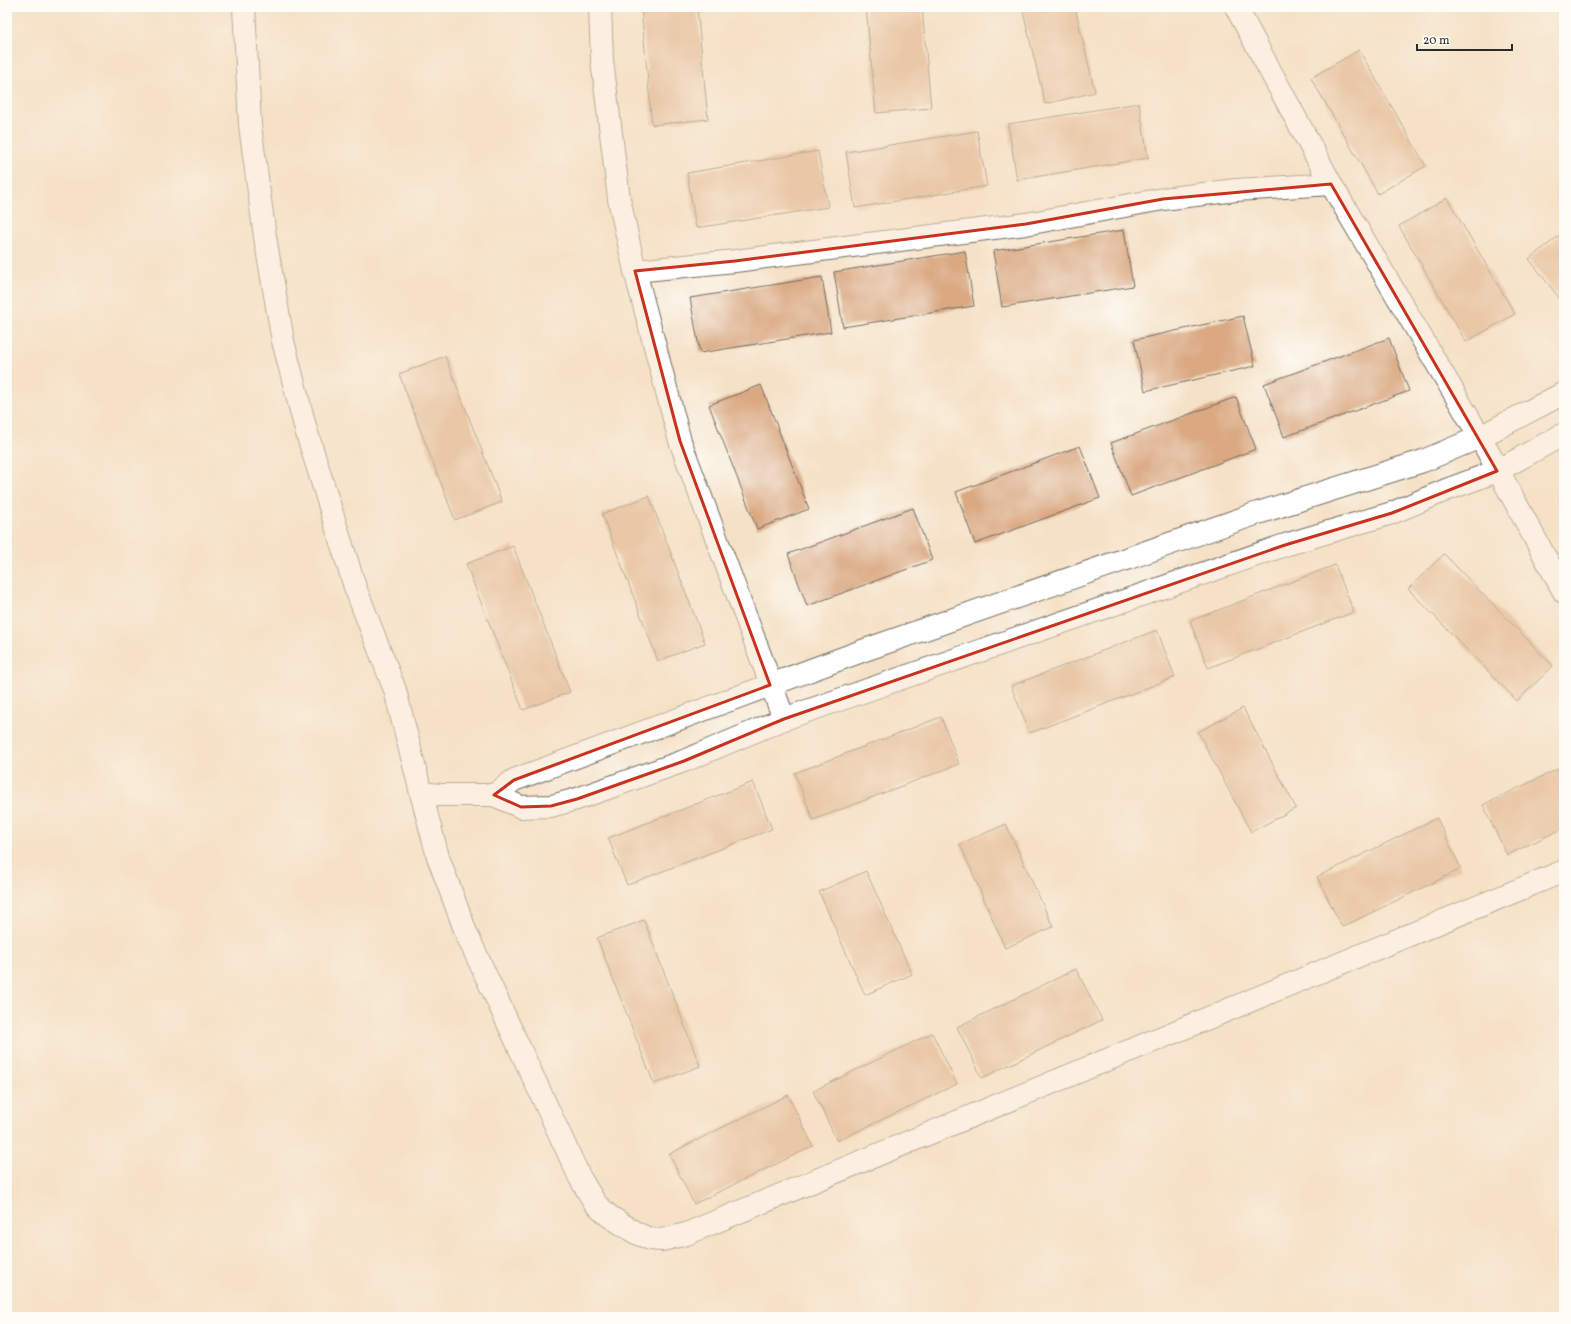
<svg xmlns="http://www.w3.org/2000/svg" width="1571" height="1324" font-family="Vollkorn,serif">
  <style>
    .building { fill: #daa881 }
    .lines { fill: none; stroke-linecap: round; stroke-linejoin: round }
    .minor-casing { stroke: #726b61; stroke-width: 24 }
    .minor { stroke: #fff; stroke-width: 22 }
    .marked { fill: none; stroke: #c8321e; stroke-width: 3; stroke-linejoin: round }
  </style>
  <rect width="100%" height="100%" fill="#fdfcf7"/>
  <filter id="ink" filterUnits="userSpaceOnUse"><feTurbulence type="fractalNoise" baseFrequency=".025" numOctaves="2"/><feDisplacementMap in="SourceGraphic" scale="8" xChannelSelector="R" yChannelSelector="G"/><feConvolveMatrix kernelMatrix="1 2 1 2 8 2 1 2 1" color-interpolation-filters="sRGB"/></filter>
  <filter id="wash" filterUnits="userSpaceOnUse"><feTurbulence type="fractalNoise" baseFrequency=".012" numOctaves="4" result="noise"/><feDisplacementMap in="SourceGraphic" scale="16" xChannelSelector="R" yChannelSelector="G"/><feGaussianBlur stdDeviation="0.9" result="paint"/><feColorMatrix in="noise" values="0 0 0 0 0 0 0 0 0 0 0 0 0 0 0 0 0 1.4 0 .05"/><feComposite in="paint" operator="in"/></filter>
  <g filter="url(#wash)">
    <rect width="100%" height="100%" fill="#f5e1c6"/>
    <g id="blocks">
      <!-- building -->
      <g class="building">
        <path d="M641,7H697L708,119L652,125Z"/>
        <path d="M866,7H922L931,108L876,113Z"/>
        <path d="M1022,7H1075L1095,92L1045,104Z"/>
        <path d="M1359,50L1426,166L1378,194L1311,78Z"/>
        <path d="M1139,103L1148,158L1017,180L1008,124Z"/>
        <path d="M977,131L987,186L855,208L846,152Z"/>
        <path d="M818,151L828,207L696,228L687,173Z"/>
        <path d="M1447,198L1515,314L1466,342L1399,226Z"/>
        <path d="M1124,230L1133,286L1002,307L993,251Z"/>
        <path d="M1564,232V303H1563L1529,259Z"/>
        <path d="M965,251L974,306L843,327L834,272Z"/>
        <path d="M822,277L831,332L700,353L690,298Z"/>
        <path d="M1243,316L1255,366L1145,391L1134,340Z"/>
        <path d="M1389,338L1409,391L1284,437L1264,384Z"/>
        <path d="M445,356L502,502L455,520L399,374Z"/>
        <path d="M761,385L809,509L757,529L709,405Z"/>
        <path d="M1236,397L1256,449L1131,496L1111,443Z"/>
        <path d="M1080,446L1100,498L975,544L956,492Z"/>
        <path d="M649,496L705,643L658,661L602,514Z"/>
        <path d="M913,508L932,560L807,606L788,554Z"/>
        <path d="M513,546L570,692L523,710L466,564Z"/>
        <path d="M1444,554L1553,666L1517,701L1408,589Z"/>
        <path d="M1335,565L1354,612L1208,668L1190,621Z"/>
        <path d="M1157,630L1175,677L1030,733L1011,686Z"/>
        <path d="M1243,708L1296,808L1251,832L1198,732Z"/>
        <path d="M941,717L959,764L813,820L795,773Z"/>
        <path d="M1564,766V828L1507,855L1483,805Z"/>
        <path d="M753,782L772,829L627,885L608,838Z"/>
        <path d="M1437,818L1461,869L1342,927L1317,877Z"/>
        <path d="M1006,824L1053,927L1005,948L960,844Z"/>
        <path d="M866,871L912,974L865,995L819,892Z"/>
        <path d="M644,920L700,1066L654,1084L597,938Z"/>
        <path d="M1076,969L1102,1020L982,1078L957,1027Z"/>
        <path d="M932,1033L957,1084L837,1141L813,1091Z"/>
        <path d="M788,1095L813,1146L694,1204L669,1154Z"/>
      </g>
    </g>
  </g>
  <g filter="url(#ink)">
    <use href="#blocks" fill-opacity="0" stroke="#726b61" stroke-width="1"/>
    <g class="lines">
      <!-- minor casing -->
      <g class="minor-casing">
        <g id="minor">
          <path d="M244,7L250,125L265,237L283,341L306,430L355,587L395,690L421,793L440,795H494L521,807L551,806L577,799L684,761L784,719L1285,545L1392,513L1446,490L1497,471L1564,434"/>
          <path d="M600,7L602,60L619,199L635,271L680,441L784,719"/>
          <path d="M1236,7L1331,184L1480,437L1564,592"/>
          <path d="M635,271L735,261L1026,224L1163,199L1236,190L1331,184"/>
          <path d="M421,793L438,857L467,935L580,1178L595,1203L609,1216L636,1233L650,1239L662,1240L686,1234L1564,871"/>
          <path d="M494,795L514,780L862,651L1258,513L1423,461L1480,437L1564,393"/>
        </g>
      </g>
      <!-- minor -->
      <use href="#minor" class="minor"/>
    </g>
  </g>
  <!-- marked area -->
  <path d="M0 0H1571V1324H0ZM1331,184L1497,471L1392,513L1285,545L784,719L684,761L577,799L551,806L521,807L494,795L514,780L770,685L680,441L635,271L735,261L1026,224L1163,199Z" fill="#f5e1c6" fill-opacity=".55" fill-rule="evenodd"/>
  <path class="marked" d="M1331,184L1497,471L1392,513L1285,545L784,719L684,761L577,799L551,806L521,807L494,795L514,780L770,685L680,441L635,271L735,261L1026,224L1163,199Z"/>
  <!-- margin -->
  <rect width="1571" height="1324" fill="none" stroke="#fdfcf7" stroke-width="24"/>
  <!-- scale -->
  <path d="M1417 44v6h95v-6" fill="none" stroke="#2b2b2b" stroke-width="2"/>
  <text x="1423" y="44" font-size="12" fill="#2b2b2b" stroke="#fdfcf7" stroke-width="3" paint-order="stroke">20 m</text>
</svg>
